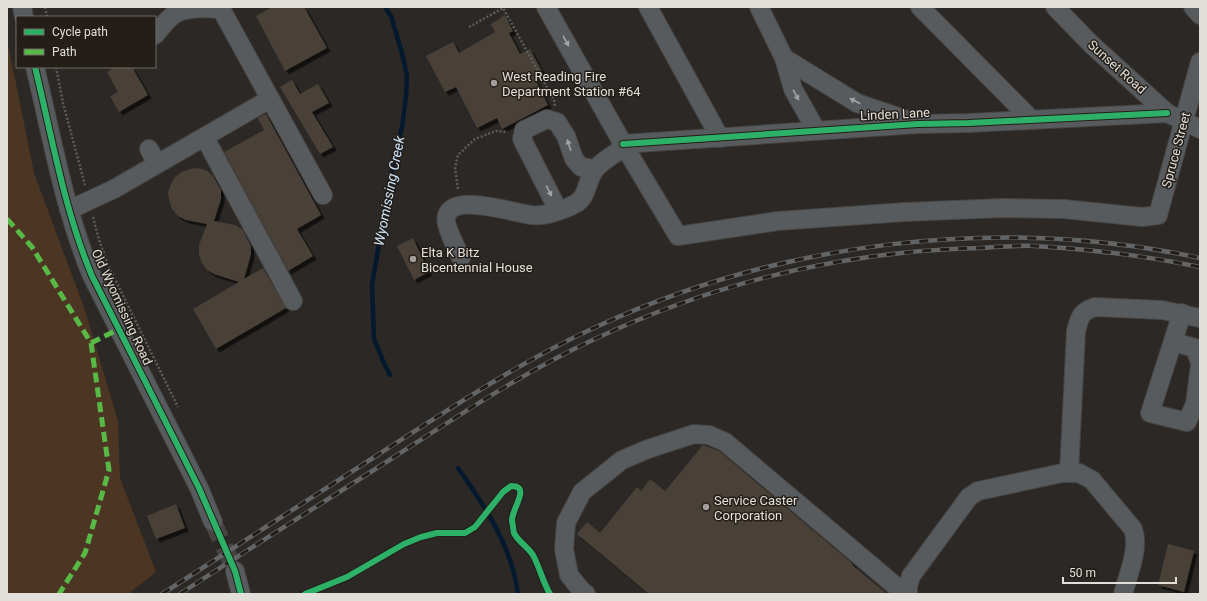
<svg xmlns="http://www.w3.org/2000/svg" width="1207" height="601" font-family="Roboto,sans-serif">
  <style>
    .green { fill: #4c3623 }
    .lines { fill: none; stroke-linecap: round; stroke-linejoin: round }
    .stream { stroke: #04192d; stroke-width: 4.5 }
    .building { fill: #484038; filter: url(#shadow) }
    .minor-tunnel { stroke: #464340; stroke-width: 18; stroke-dasharray: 18 9; stroke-linecap: butt }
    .minor-casing { stroke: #474543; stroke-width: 20 }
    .path { stroke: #5b5d5e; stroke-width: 2.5; stroke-dasharray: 2 2; stroke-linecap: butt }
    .minor { stroke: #575b5e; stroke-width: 18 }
    .rail-casing { stroke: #626465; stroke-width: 4.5 }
    .rail { stroke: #241e18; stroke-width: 3; stroke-dasharray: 9; stroke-linecap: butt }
    .quiet { stroke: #58b947; stroke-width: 5; stroke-dasharray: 10 5; stroke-linecap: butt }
    .cycleway-casing { stroke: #241e18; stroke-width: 8 }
    .cycleway { stroke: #2db169; stroke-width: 6 }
    .oneway { fill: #a3a3a2 }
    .poi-dot { fill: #a29e9b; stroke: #241e18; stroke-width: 1.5 }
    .labels { text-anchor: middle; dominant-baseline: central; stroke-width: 3; stroke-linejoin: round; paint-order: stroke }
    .street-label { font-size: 13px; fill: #e2deda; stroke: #241e18 }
    .poi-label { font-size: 13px; fill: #e2deda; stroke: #241e18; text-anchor: start }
    .water-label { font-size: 14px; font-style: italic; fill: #cde4fb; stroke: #241e18 }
  </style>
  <defs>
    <filter id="shadow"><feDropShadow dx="3.5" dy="3.5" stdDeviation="0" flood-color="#0009"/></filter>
  </defs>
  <rect width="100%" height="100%" fill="#2b2825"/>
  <!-- green -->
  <path class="green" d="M7,39L34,173L85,310L118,421L120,478L156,572L128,594H7Z"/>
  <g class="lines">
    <!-- stream -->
    <g class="stream">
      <path d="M385,7L391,16L402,53L407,75L406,97L402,127L391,175L372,285L374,339L383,361L390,375"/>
      <path d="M458,468C485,506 512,547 518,594"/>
    </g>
  </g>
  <!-- building -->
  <g class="building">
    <path d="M272,7H304L327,48L285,71L256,16Z"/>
    <path d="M505,15L513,31L509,33L520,54L530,49L542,71L533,75L548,105L502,129L497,118L477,128L456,87L445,92L426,56L453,42L459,53L495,32L491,24Z"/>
    <path d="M115,67H132L148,95L119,112L110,96L118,92L107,72Z"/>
    <path d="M292,80L300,94L318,84L329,103L312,112L333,147L320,154L280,87Z"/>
    <path d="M266,114L321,215L297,229L313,256L288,271L224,152L264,130L258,118Z"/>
    <path d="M198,168L206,170L213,176L221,190V199L214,221L235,225L243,230L251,246V254L244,279L263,268L286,308L216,349L193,309L239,282L214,274L207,270L202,263L199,255V245L207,224L186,220L178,216L172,209L169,200L168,192L171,184L175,177L182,172L190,169Z"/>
    <path d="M413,238L429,272L414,280L397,246Z"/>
    <path d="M703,445L719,451L853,564L852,565L887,594H649L577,534L587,522L600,533L637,487L641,491L650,479L665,491Z"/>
    <path d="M176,504L185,528L156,539L147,516Z"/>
    <path d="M1168,544L1194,551L1184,592L1158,585Z"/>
  </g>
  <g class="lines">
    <!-- minor-tunnel -->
    <path class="minor-tunnel" d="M213,522L235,571"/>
    <!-- minor casing -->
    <g class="minor-casing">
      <g id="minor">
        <path d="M22,7L24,17"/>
        <path d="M546,7L623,144L678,236L778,221L905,212L1003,208L1064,209L1142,217L1158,215L1200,62"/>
        <path d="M648,7L720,138"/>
        <path d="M759,7L784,58L793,89L816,130"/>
        <path d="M920,7L1031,119"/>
        <path d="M1055,7L1092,45L1167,113L1200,129"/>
        <path d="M1193,7L1200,15"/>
        <path d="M155,35C160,29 166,21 172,16C184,6 207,8 221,9L323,195"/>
        <path d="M784,58L857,103L910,121"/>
        <path d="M35,67C52,137 64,209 92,276L199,488L213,522"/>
        <path d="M205,138L293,301"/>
        <path d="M623,144L918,124L969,123L1167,113"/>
        <path d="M149,149L157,164"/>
        <path d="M69,210L114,189L270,99"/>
        <path d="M558,210L522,139L524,130L547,119L557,122L566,136L574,159L581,167L594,169"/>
        <path d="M461,258C457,249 443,223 447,215C455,193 514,213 531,215C543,217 564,210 575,204C588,197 586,182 594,171C599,163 617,152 625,147"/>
        <path d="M1182,313L1150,413L1187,422L1195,404L1200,365"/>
        <path d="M1173,342L1195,348L1200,363"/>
        <path d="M1069,473L1076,331C1080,317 1080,312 1095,307L1162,310L1200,318"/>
        <path d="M235,571L241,594"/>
        <path d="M586,594L582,591L569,575L564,549L566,523L582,492L622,460L648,449L694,434L709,435L725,442L905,594"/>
        <path d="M908,594V586L911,576L969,497L978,491L1062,473H1079L1092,480L1133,529C1140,548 1128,575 1123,594"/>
      </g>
    </g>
    <!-- path -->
    <g class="path">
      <path d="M45,7L47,17"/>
      <path d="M469,27L503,8L554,100L555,106"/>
      <path d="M56,67L63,103L85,185"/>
      <path d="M458,189L455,168L458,155L475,139L496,131L508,132"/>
      <path d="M93,217L99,240L109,267L178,407"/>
    </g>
    <!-- minor -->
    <use href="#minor" class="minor"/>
    <!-- rail casing -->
    <g class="rail-casing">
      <g id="rail">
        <path d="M162,594C233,548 305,502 376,456C448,410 519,362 596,327C783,241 999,215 1200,258"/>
        <path d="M180,594C250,548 321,504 391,459C458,416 525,371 597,338C717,282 847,251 979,248C997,247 1016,245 1035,246C1090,249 1146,256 1200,267"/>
      </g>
    </g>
    <!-- rail -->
    <use href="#rail" class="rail"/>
    <!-- quiet -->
    <g class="quiet">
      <path d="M7,219L32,247L91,343L109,470L85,553L59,594"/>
      <path d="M91,343L119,329"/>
    </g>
    <!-- cycleway casing -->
    <g class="cycleway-casing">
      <g id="cycleway">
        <path d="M35,67C52,137 64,209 92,276L199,488L235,571L241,594"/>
        <path d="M623,144L918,124L969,123L1167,113"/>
        <path d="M305,594L347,577L404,544L421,537L437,533H465L475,527L503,492L511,486C532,486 511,509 512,521C513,524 513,530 514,533C518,542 530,548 534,557C540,569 543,582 550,594"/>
      </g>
    </g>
    <!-- cycleway -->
    <use href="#cycleway" class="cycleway"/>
  </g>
  <!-- one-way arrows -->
  <defs><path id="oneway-solid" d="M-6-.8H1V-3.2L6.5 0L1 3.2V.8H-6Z"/></defs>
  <g class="oneway">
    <use href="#oneway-solid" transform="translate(566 41) rotate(61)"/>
    <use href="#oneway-solid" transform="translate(796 95) rotate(61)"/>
    <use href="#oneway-solid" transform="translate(855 101) rotate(-153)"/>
    <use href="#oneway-solid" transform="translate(569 145) rotate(-108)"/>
    <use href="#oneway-solid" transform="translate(549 191) rotate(63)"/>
  </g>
  <!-- markers -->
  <g class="poi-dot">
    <circle cx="494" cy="83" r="4"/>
    <circle cx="413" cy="259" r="4"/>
    <circle cx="706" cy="507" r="4"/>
  </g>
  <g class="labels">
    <!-- street labels -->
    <g class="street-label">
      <text transform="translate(1117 67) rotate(42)">Sunset Road</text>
      <text transform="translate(895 114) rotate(-3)">Linden Lane</text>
      <text transform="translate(1176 150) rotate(-75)">Spruce Street</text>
      <text transform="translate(122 307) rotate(65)">Old Wyomissing Road</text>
    </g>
    <!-- poi labels -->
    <g class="poi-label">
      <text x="502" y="76">West Reading Fire<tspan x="502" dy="15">Department Station #64</tspan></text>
      <text x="421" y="252">Elta K Bitz<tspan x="421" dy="15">Bicentennial House</tspan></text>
      <text x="714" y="500">Service Caster<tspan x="714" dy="15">Corporation</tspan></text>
    </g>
    <!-- water labels -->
    <g class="water-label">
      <text transform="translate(389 191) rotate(-79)">Wyomissing Creek</text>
    </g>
  </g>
  <!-- border -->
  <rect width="1207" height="601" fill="none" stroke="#e2deda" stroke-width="16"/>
  <!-- legend -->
  <rect x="16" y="16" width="140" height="52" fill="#241e18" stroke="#706b66"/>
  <rect x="24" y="29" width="20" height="6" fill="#2db169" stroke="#706b66"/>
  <text x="52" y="36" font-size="12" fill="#e2deda">Cycle path</text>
  <rect x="24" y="49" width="20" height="6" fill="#58b947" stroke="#706b66"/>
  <text x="52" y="56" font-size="12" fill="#e2deda">Path</text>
  <!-- scale -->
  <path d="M1063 577v6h113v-6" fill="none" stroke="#e2deda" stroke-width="2"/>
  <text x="1069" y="577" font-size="12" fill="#e2deda" stroke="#241e18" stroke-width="3" paint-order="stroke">50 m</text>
</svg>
